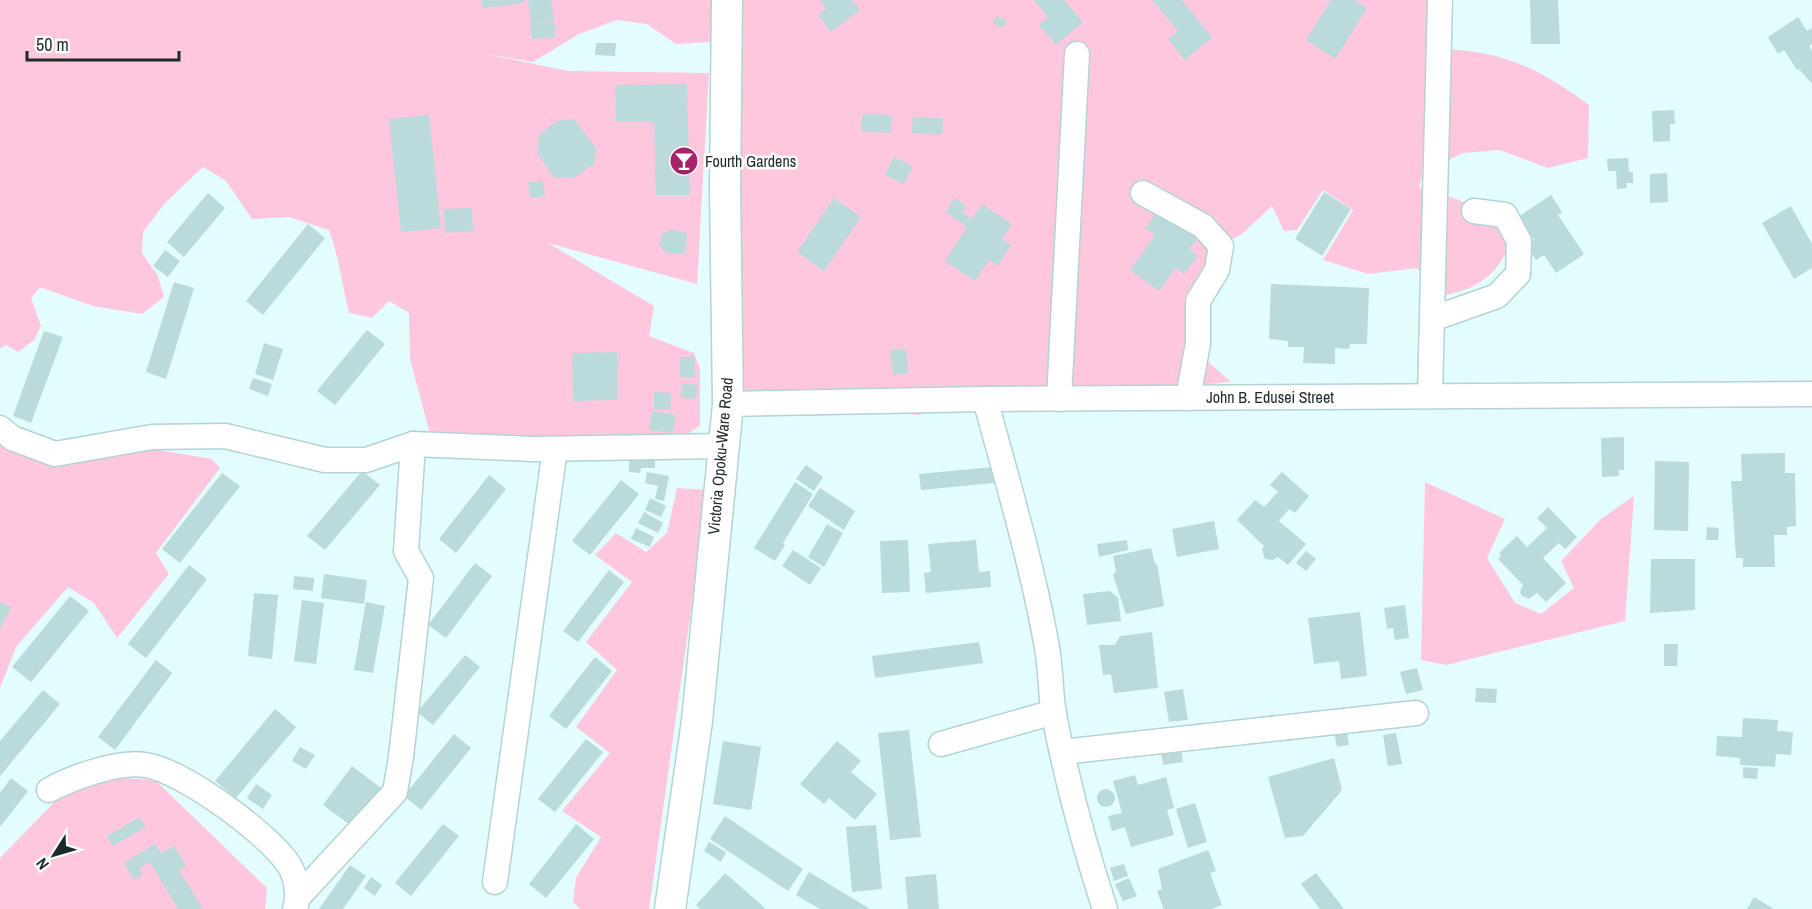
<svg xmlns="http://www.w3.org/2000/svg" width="1812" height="909" font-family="'Archivo Narrow',sans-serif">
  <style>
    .green { fill: #ffc7dd }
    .building { fill: #bbdadc }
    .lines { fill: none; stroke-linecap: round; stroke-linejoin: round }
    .minor-casing { stroke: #b3d3d5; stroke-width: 27 }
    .major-casing { stroke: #b3d3d5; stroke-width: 33 }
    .minor { stroke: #fff; stroke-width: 24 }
    .major { stroke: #fff; stroke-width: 30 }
    .labels { text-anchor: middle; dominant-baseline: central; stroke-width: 5; stroke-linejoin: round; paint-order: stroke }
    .poi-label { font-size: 16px; fill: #1d292a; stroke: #fff; text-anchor: start }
    .street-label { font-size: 16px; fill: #1d292a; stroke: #fff }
  </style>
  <rect width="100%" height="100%" fill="#e3fdfe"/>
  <!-- green -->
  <g class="green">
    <path d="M0,0H722V22L710,42L676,44L647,24L617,20L579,34L533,62L481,53L568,71L709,73L697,284L548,243L654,306L649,336L694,353L700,369V426L682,437L662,439L430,434L410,359L409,313L389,301L372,318L349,313C342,285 339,257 329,230L289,217L252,219L226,181L203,167L165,203L143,232L142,253L158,276L164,297L142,314L93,306L40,287L31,298L41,326L34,340L18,352L6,345L0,348Z"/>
    <path d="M743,0H1434V49C1499,49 1537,67 1589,105L1588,158L1548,168L1500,150L1463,153L1423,172L1419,188L1457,199L1492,218L1510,244C1495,278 1478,288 1442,296L1417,268L1368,274L1323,260L1353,210L1323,190L1297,230L1284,231L1272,206L1241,235L1224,242L1191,323L1207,361L1231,382L939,406L919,415L855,410L736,395Z"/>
    <path d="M0,438L44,460L158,450L212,459L220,468L156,553L169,574L117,638L94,603L68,587L16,647L0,688Z"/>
    <path d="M1425,482L1505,519L1487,558L1515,603L1541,614L1574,588L1561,561L1601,519L1634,496L1625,621L1446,665L1421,660Z"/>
    <path d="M677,488L708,490L649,909H580L573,902L576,878L601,837L562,811L610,753L576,727L617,670L586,642L632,582L595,555L616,533L646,552L667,533Z"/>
    <path d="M121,778L155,780L267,888L265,909H0V858L68,788Z"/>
  </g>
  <!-- building -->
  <g class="building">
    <path d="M481,0H524V3L482,8Z"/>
    <path d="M528,0H551L554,20L531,23Z"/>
    <path d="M820,0H852L860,10L831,32L818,15L826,9Z"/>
    <path d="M1034,0H1064L1083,22L1056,45L1039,25L1048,17Z"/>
    <path d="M1152,0H1182L1212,37L1185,60L1168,39L1178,31Z"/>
    <path d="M1331,0H1355L1367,8L1335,59L1306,40Z"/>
    <path d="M1530,0H1558L1560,44H1531Z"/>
    <path d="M996,16L1007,21L1003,28L993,23Z"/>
    <path d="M1798,17L1807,31L1812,28V44L1809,46L1812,50V84L1799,69L1797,70L1784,50L1778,54L1768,37Z"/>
    <path d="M554,21L556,37L532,39L530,23Z"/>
    <path d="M596,43H616L615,56L595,55Z"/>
    <path d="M687,84L690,195H656L654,122H616L615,85Z"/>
    <path d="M1674,110L1675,124H1670V141L1653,142L1652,111Z"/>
    <path d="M862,114L892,115L891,133L861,131Z"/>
    <path d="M429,115L441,228L401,232L389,119Z"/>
    <path d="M913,117L943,118L942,134L912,133Z"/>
    <path d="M574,119L596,148L594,164L574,178L554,177L537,153L539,135L557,121Z"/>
    <path d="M894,157L913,167L904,184L885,175Z"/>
    <path d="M1628,158L1629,172H1633V183H1626L1627,188L1617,189L1616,171H1608L1607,159Z"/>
    <path d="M1667,173L1668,202L1650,203V174Z"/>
    <path d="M543,181L545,196L530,198L528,182Z"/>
    <path d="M1324,192L1351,209L1322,256L1295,239Z"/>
    <path d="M208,193L225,208L184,257L167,242Z"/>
    <path d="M1551,195L1562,212L1558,215L1584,254L1556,273L1544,255L1536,260L1526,245L1534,240L1518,217Z"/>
    <path d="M834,198L861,217L824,271L797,252Z"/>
    <path d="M955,198L966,206L962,212L972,219L982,204L1012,224L1002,239L1011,245L998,266L989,260L975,281L945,261L967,227L946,212Z"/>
    <path d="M1791,206L1812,244V268L1794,279L1762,223Z"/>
    <path d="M472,208L473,231L445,233L444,209Z"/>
    <path d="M1159,209L1198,238L1189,249L1198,256L1184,274L1176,268L1159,291L1130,270L1155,235L1145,228Z"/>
    <path d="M308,224L325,238L263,315L246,301Z"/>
    <path d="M671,229L687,233L685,254H668L659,245L663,233Z"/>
    <path d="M165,250L180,261L168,277L153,266Z"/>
    <path d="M174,282L194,288L166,379L146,372Z"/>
    <path d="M1271,284L1369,288L1367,344H1350L1349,349L1335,348V364L1303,363L1304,347H1288V341L1269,339Z"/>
    <path d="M367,330L385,344L335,405L317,391Z"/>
    <path d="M44,331L63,337L31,423L13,416Z"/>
    <path d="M264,343L283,349L273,380L255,374Z"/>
    <path d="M906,349L908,373L893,375L890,350Z"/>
    <path d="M617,352L618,400L573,401L572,353Z"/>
    <path d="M680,357H694L695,377H680Z"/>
    <path d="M253,378L272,384L268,396L249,389Z"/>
    <path d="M682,383L698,385L696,399L680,397Z"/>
    <path d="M654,392L671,393L670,410L654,409Z"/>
    <path d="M652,411L676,415L673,433L649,430Z"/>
    <path d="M1624,437V470H1619V476L1602,477L1601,438Z"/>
    <path d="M1785,453V473H1795L1796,526L1787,527V535H1774L1775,567H1743V558H1736L1731,481H1742L1741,454Z"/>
    <path d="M629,459H655V468H641L640,473L629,472Z"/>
    <path d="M1655,461L1689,462L1688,531L1654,530Z"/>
    <path d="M806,465L823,477L814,491L796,479Z"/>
    <path d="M993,467L994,483L921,490L919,474Z"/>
    <path d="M362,471L380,485L325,550L307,536Z"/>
    <path d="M647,472L669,476L664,501L655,499L658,486L645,483Z"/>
    <path d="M1282,472L1309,496L1295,513L1289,509L1279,521L1306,544L1288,565L1278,557L1273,560L1265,559L1262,550L1264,546L1237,520L1255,500L1264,507L1278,492L1270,485Z"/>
    <path d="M222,473L240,486L180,563L162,549Z"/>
    <path d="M489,475L506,489L456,553L439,539Z"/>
    <path d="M621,480L639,494L590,555L572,541Z"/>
    <path d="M795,482L813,494L783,543L785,545L775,561L754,548Z"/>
    <path d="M820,488L855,511L844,530L808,506Z"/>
    <path d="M650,498L666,506L661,517L645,510Z"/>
    <path d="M1548,507L1577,537L1565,549L1559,543L1543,558L1566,583L1546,602L1537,593L1529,599L1522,596L1520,592L1523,585L1498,559L1501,556L1499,553L1517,536L1527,547L1547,528L1537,518Z"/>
    <path d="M644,512L663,523L658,533L638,523Z"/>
    <path d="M1214,521L1219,549L1177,557L1172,529Z"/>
    <path d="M827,524L843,533L824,567L808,557Z"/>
    <path d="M1707,527L1719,528L1718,540H1706Z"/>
    <path d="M636,528L654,537L650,547L631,539Z"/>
    <path d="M908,540L910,592L882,593L880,541Z"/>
    <path d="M976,540L979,572L990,571L991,587L926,593L924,573L931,572L928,544Z"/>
    <path d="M1127,540L1128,550L1099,557L1097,544Z"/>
    <path d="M1151,548L1155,564L1157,563L1164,606L1126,614L1113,575L1116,571L1113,556Z"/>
    <path d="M793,550L821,568L810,585L782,566Z"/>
    <path d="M1306,551L1316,559L1306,571L1296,563Z"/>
    <path d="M1651,559H1695V610L1650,613Z"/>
    <path d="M475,563L492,576L446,638L428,625Z"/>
    <path d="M189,565L207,579L146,658L128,644Z"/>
    <path d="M609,570L624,582L578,642L563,631Z"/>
    <path d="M324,574L367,580L364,604L321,598Z"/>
    <path d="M294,576L314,578L313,591L293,589Z"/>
    <path d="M1110,591L1118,598L1121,621L1087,625L1083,594Z"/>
    <path d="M254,593L278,595L272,659L248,656Z"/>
    <path d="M70,596L89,611L31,682L12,667Z"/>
    <path d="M302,600L324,603L316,664L294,661Z"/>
    <path d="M0,602L11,607L0,629Z"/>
    <path d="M366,602L385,606L373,673L354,670Z"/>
    <path d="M1405,605L1409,638L1395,640L1393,628L1387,629L1384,608Z"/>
    <path d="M1360,612L1367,676L1341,679L1339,661L1314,664L1308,618Z"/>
    <path d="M1152,632L1158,688L1114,693L1111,674L1103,675L1099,645H1115L1120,636Z"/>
    <path d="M979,642L983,663L875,678L872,656Z"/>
    <path d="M1664,644H1678L1677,666H1664Z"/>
    <path d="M465,655L480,667L433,725L417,712Z"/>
    <path d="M595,657L612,671L566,729L549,716Z"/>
    <path d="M156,660L172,673L115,750L98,737Z"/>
    <path d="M1417,668L1423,690L1406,694L1400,672Z"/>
    <path d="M1476,688L1497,689L1496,703L1475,702Z"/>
    <path d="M1183,689L1188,720L1169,722L1164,692Z"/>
    <path d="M43,690L60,704L0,776V741Z"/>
    <path d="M275,709L296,727L236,798L215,781Z"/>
    <path d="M1743,718L1778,720L1777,731L1793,732L1791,755L1776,754L1775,767L1740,765V758L1716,756L1717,736L1742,737Z"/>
    <path d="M909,730L921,837L890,840L878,733Z"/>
    <path d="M1347,731L1349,745L1337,747L1334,732Z"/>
    <path d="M1396,733L1402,764L1388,766L1383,735Z"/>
    <path d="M454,734L471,748L421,810L404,796Z"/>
    <path d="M586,739L603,752L555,812L538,799Z"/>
    <path d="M723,741L761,747L751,810L713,804Z"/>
    <path d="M837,741L861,761L851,772L877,794L855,820L829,798L824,804L800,784Z"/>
    <path d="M300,747L315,755L306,769L292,761Z"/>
    <path d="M1181,749L1183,762L1163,765L1161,752Z"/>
    <path d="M1334,758L1342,790L1303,836L1285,838L1268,777Z"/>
    <path d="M352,766L381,788L353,827L323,805Z"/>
    <path d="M1743,767L1758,768L1757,779L1743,778Z"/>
    <path d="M1135,775L1138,785L1166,777L1174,808L1167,810L1174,835L1131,847L1125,827L1112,831L1108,816L1122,813L1113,781Z"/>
    <path d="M11,778L28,791L0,827V793Z"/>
    <path d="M256,784L272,795L263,809L247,798Z"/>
    <circle cx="1106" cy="798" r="9"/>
    <path d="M1195,803L1207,842L1188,848L1176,809Z"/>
    <path d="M725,816L803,869L788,891L710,839Z"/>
    <path d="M140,817L146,827L113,846L107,836Z"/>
    <path d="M443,824L459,836L411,896L395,883Z"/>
    <path d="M576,824L594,839L546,898L529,884Z"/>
    <path d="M876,825L882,889L852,892L846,827Z"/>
    <path d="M709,842L726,852L721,862L704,851Z"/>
    <path d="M155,844L161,853L174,846L186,866L179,870L203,909H178L150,862L139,868L143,874L134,880L124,863Z"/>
    <path d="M1208,850L1216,871L1210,873L1222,905L1212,909H1164L1157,891L1162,889L1158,869Z"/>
    <path d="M1124,864L1128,876L1114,881L1110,868Z"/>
    <path d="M350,865L366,876L343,909H319Z"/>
    <path d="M809,872L870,909H820L796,895Z"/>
    <path d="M725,873L766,909H700L696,905Z"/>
    <path d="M1316,873L1344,909H1320L1301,884Z"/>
    <path d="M936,874L939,909H908L905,877Z"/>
    <path d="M371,877L382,885L375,896L364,888Z"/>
    <path d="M1129,878L1137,896L1123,901L1115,884Z"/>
    <path d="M1754,897L1774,909H1747Z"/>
  </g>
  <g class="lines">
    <!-- minor casing -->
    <g class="minor-casing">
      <g id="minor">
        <path d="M1143,193L1203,226L1221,246L1217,270L1198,301V343L1188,398"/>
        <path d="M1432,319L1497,296L1518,274L1519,241L1505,215L1474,211"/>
        <path d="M1430,396L1440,0"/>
        <path d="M985,399C1007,480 1031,560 1046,642C1051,666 1050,691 1054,715C1067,781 1084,845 1105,909"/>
        <path d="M1059,399L1077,54"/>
        <path d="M728,404L985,399L1812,394"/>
        <path d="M0,428L12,438L55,454L152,437L225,436L325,460H366L413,444L532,449L722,446"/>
        <path d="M941,744L1054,712"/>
        <path d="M1062,752L1416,713"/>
        <path d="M49,790C73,777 118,761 145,765C182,770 269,834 289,865C297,878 299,896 295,909"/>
        <path d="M495,882L555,449"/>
        <path d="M299,896L395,792L401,757L421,578L406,551L413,444"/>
      </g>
    </g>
    <!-- major casing -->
    <g class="major-casing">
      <path id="major" d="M670,909L697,721L728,404L725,189L727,0"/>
    </g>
    <!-- minor -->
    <use href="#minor" class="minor"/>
    <!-- major -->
    <use href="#major" class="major"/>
  </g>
  <!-- icons -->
  <defs>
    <g id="bar-disc" transform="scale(1.5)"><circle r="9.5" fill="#a7216b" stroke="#fff"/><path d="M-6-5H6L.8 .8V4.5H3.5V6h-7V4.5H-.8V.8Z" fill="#fff"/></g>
  </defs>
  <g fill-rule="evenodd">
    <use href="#bar-disc" x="684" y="161"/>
  </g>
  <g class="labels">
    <!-- poi labels -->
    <g class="poi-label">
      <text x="705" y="161">Fourth Gardens</text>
    </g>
    <!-- street labels -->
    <g class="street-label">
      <text x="1270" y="397">John B. Edusei Street</text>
      <text transform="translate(720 456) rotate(-85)">Victoria Opoku-Ware Road</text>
    </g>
  </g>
  <!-- north arrow -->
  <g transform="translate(54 855) rotate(233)" stroke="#ffffff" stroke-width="4.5" paint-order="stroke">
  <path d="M0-4.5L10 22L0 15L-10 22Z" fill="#1d292a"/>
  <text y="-9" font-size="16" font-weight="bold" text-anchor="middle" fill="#1d292a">N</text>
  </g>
  <!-- scale -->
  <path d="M27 51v9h152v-9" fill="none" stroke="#1d292a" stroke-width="3"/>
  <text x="36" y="51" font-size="18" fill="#1d292a" stroke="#ffffff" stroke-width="4.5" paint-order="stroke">50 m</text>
</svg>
